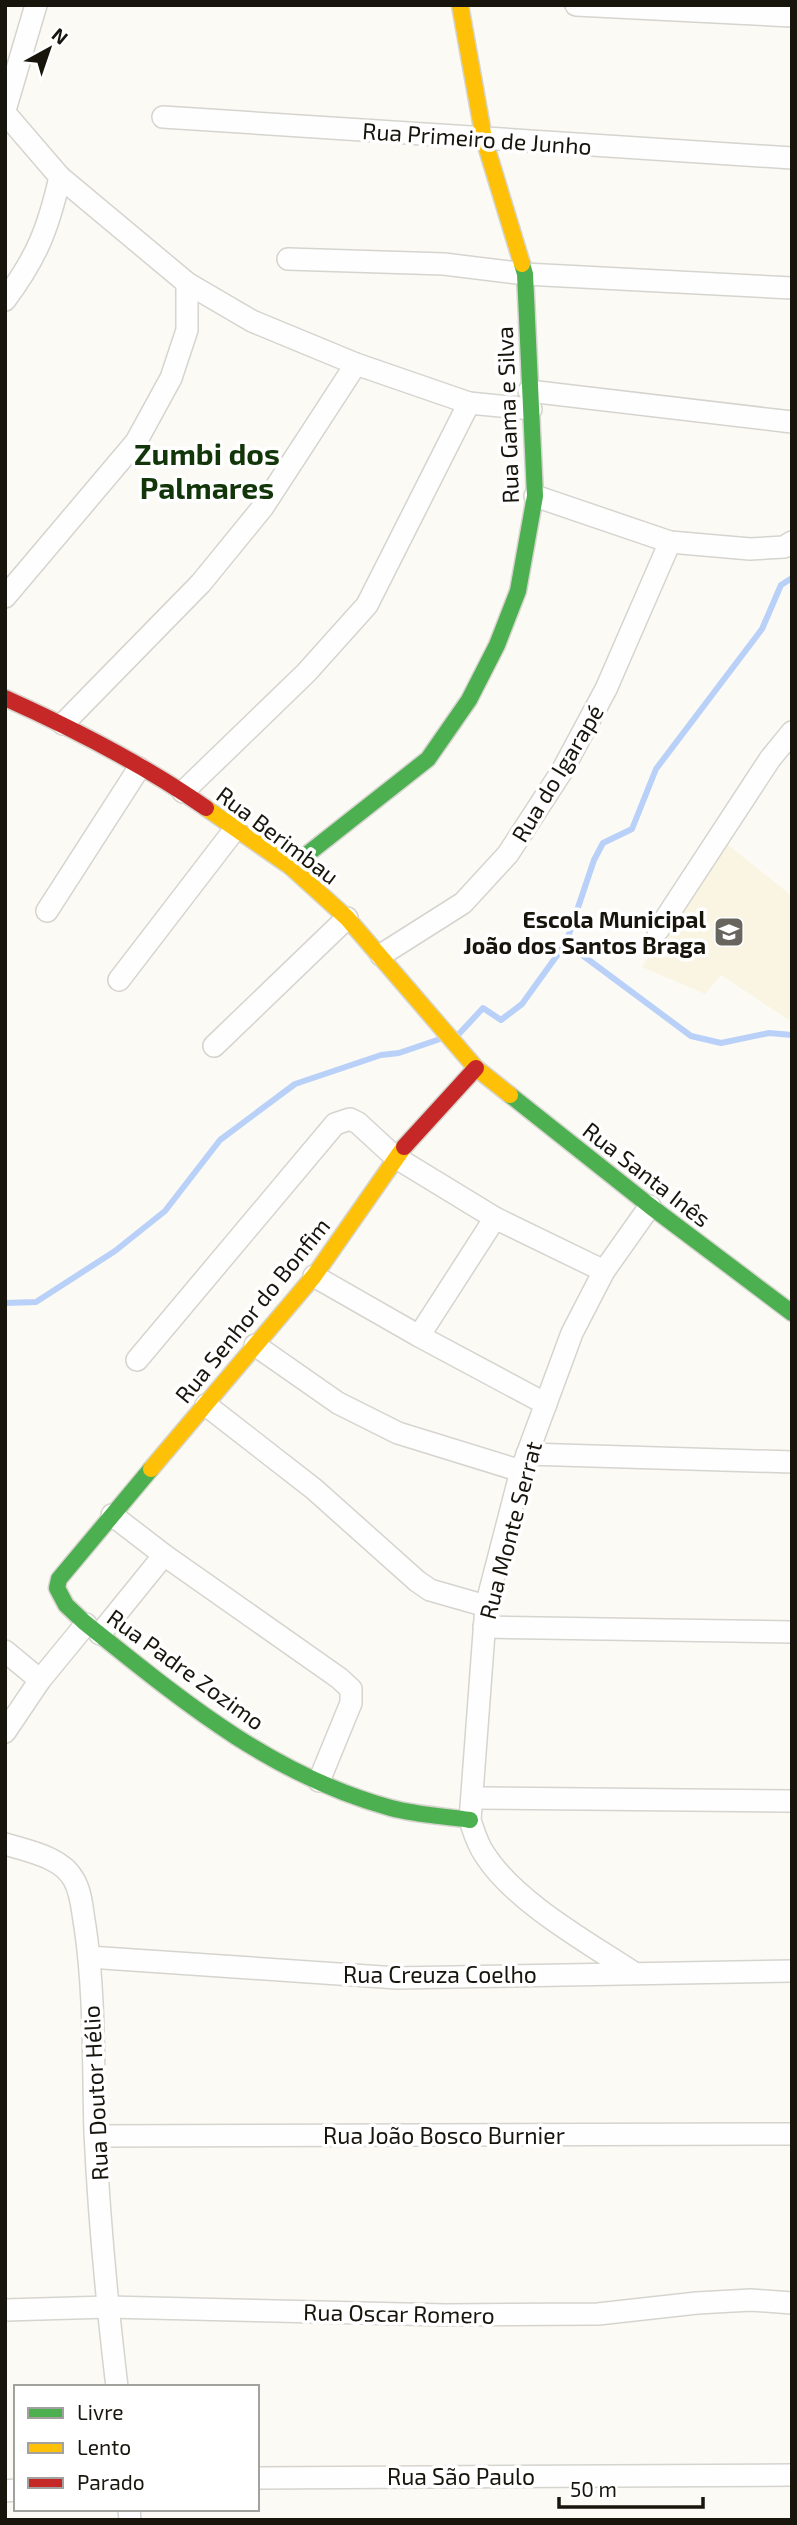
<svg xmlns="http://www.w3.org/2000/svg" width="797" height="2525" font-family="'Exo 2',sans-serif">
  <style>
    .built { fill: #faf5e2 }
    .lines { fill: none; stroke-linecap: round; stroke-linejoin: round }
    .stream { stroke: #b9d0f8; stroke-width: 6 }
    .street-casing { stroke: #d6d4ce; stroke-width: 24 }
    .fast-casing { stroke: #d6d4ce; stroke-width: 19 }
    .slow-casing { stroke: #d6d4ce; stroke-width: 19 }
    .jam-casing { stroke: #d6d4ce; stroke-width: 19 }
    .street { stroke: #fefefe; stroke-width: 21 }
    .fast { stroke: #4caf50; stroke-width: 16 }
    .slow { stroke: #ffc107; stroke-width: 16 }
    .jam { stroke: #c62828; stroke-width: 16 }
    .labels { text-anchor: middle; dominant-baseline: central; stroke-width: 7; stroke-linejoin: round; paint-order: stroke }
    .street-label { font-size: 23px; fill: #18150d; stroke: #fff }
    .poi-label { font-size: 23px; font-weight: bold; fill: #18150d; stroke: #fff; text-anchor: end }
    .district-label { font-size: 30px; font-weight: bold; fill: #12350a; stroke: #fff }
  </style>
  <rect width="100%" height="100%" fill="#fbfaf5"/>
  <!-- built -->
  <path class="built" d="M727,844L792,896V1022L721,975L705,994L642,967Z"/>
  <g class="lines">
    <!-- stream -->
    <g class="stream">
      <path d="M566,943L691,1036L721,1043L769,1033L792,1035"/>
      <path d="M458,1035L483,1008L501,1020L522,1004L566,943L594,860L603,843L632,829L656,769L762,629L781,585L792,578"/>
      <path d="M5,1303L36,1302L115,1251L165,1211L220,1140L295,1084L381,1055L399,1053L440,1039"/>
    </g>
    <!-- street casing -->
    <g class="street-casing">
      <g id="street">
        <path d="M576,5L792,16"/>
        <path d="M5,110L36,5"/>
        <path d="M5,113L60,177L187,283L252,321L356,364L469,403L531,409"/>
        <path d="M163,117L792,158"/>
        <path d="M288,259L444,264L525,274L792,288"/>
        <path d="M5,300C37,257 48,229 60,177"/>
        <path d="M529,391L792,422"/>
        <path d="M535,496L670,542L750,549L784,547L792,542"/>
        <path d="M5,597L136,442L171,378L187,330V283"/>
        <path d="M63,724L201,583L263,507L356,364"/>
        <path d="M183,792L306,673L367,605L469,403"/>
        <path d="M47,911L139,768"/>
        <path d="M658,930L770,759L792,732"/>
        <path d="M381,955L463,903L508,854L562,771L606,689L670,542"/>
        <path d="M119,980L235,829"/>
        <path d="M214,1046L347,918"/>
        <path d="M314,1276L419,1336L546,1404"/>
        <path d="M419,1336L495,1218"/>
        <path d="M255,1345L338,1403L398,1433L521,1471"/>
        <path d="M137,1360L335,1124L350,1119L358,1123L395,1157L495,1218L604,1271"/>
        <path d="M206,1405L314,1489L417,1581L430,1590L486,1606"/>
        <path d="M527,1454L792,1462"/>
        <path d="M112,1515L164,1555L339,1678L351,1689V1703L319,1781"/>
        <path d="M484,1627L792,1632"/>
        <path d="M100,1634L164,1555"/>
        <path d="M5,1651L40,1680"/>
        <path d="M5,1732L40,1680L86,1624"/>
        <path d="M472,1798L792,1801"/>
        <path d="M5,1844C28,1851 62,1857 74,1880C82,1894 82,1911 85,1926C95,1994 93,2064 95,2133C99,2218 107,2303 117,2387"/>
        <path d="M89,1957L397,1978L792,1971"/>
        <path d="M634,1973C587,1942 515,1902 485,1855C477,1844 474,1832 470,1820L486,1606L521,1471L572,1333L604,1271L650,1206"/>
        <path d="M96,2136L792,2134"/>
        <path d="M5,2310L108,2307L446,2315L598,2314L697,2303L751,2300L792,2303"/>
        <path d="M257,2478L792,2475"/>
        <path d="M5,2491L16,2490"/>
        <path d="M129,2509L130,2520"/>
      </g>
    </g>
    <!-- fast casing -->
    <g class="fast-casing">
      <g id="fast">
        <path d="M291,867L428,759L469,700L497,645L518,591L535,496L525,274L522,264"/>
        <path d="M510,1095L650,1206L792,1313"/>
        <path d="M151,1469L59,1579L57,1588L66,1605L84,1622C180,1699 270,1775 391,1808C417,1815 444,1816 470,1820"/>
      </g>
    </g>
    <!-- slow casing -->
    <g class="slow-casing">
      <g id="slow">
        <path d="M460,5L484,139L522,264"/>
        <path d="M206,808L291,867L347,918L476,1068L510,1095"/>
        <path d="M151,1469L314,1276L404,1147"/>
      </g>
    </g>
    <!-- jam casing -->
    <g class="jam-casing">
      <g id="jam">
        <path d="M5,698C74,729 143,764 206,808"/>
        <path d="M404,1147L476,1068"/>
      </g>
    </g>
    <!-- street -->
    <use href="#street" class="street"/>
    <!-- fast -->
    <use href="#fast" class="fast"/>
    <!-- slow -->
    <use href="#slow" class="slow"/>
    <!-- jam -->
    <use href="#jam" class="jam"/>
  </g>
  <!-- icons -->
  <defs>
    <g id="school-square" transform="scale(1.575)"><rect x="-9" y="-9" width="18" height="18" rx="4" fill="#67655e" stroke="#fff"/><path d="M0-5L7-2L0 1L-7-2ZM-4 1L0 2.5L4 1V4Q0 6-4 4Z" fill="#fff"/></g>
  </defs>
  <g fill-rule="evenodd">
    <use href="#school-square" x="729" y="932"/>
  </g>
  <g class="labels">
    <!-- street labels -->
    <g class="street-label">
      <text transform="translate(477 138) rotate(4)">Rua Primeiro de Junho</text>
      <text transform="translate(507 415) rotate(-92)">Rua Gama e Silva</text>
      <text transform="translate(557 773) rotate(-59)">Rua do Igarapé</text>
      <text transform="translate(278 835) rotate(37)">Rua Berimbau</text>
      <text transform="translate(647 1174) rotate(38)">Rua Santa Inês</text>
      <text transform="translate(252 1310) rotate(-51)">Rua Senhor do Bonfim</text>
      <text transform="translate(510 1530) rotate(-75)">Rua Monte Serrat</text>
      <text transform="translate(186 1669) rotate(36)">Rua Padre Zozimo</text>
      <text x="440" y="1974">Rua Creuza Coelho</text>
      <text transform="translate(95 2093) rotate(-93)">Rua Doutor Hélio</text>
      <text x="444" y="2135">Rua João Bosco Burnier</text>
      <text transform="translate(399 2313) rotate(1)">Rua Oscar Romero</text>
      <text x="461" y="2476">Rua São Paulo</text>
    </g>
    <!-- poi labels -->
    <g class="poi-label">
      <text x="706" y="919">Escola Municipal<tspan x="706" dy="26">João dos Santos Braga</tspan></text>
    </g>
    <!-- district labels -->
    <g class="district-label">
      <text x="207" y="453">Zumbi dos<tspan x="207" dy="34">Palmares</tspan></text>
    </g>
  </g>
  <!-- border -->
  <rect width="797" height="2525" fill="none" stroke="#18150d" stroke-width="14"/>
  <!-- legend -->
  <rect x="14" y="2385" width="245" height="126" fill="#ffffff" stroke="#a3a19e" stroke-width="2"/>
  <rect x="28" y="2408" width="35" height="10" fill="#4caf50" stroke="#a3a19e" stroke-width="2"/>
  <text x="77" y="2420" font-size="21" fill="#18150d">Livre</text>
  <rect x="28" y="2443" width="35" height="10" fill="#ffc107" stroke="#a3a19e" stroke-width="2"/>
  <text x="77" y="2455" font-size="21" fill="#18150d">Lento</text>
  <rect x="28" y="2478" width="35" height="10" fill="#c62828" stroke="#a3a19e" stroke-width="2"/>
  <text x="77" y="2490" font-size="21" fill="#18150d">Parado</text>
  <!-- north arrow -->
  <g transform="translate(49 49) rotate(40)" stroke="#ffffff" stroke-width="5" paint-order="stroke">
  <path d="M0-5L12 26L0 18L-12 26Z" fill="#18150d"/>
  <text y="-10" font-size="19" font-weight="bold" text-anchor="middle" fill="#18150d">N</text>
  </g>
  <!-- scale -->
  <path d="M559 2497v10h144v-10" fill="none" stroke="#18150d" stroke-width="3.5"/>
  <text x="570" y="2497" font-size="21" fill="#18150d" stroke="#ffffff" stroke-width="5" paint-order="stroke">50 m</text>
</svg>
